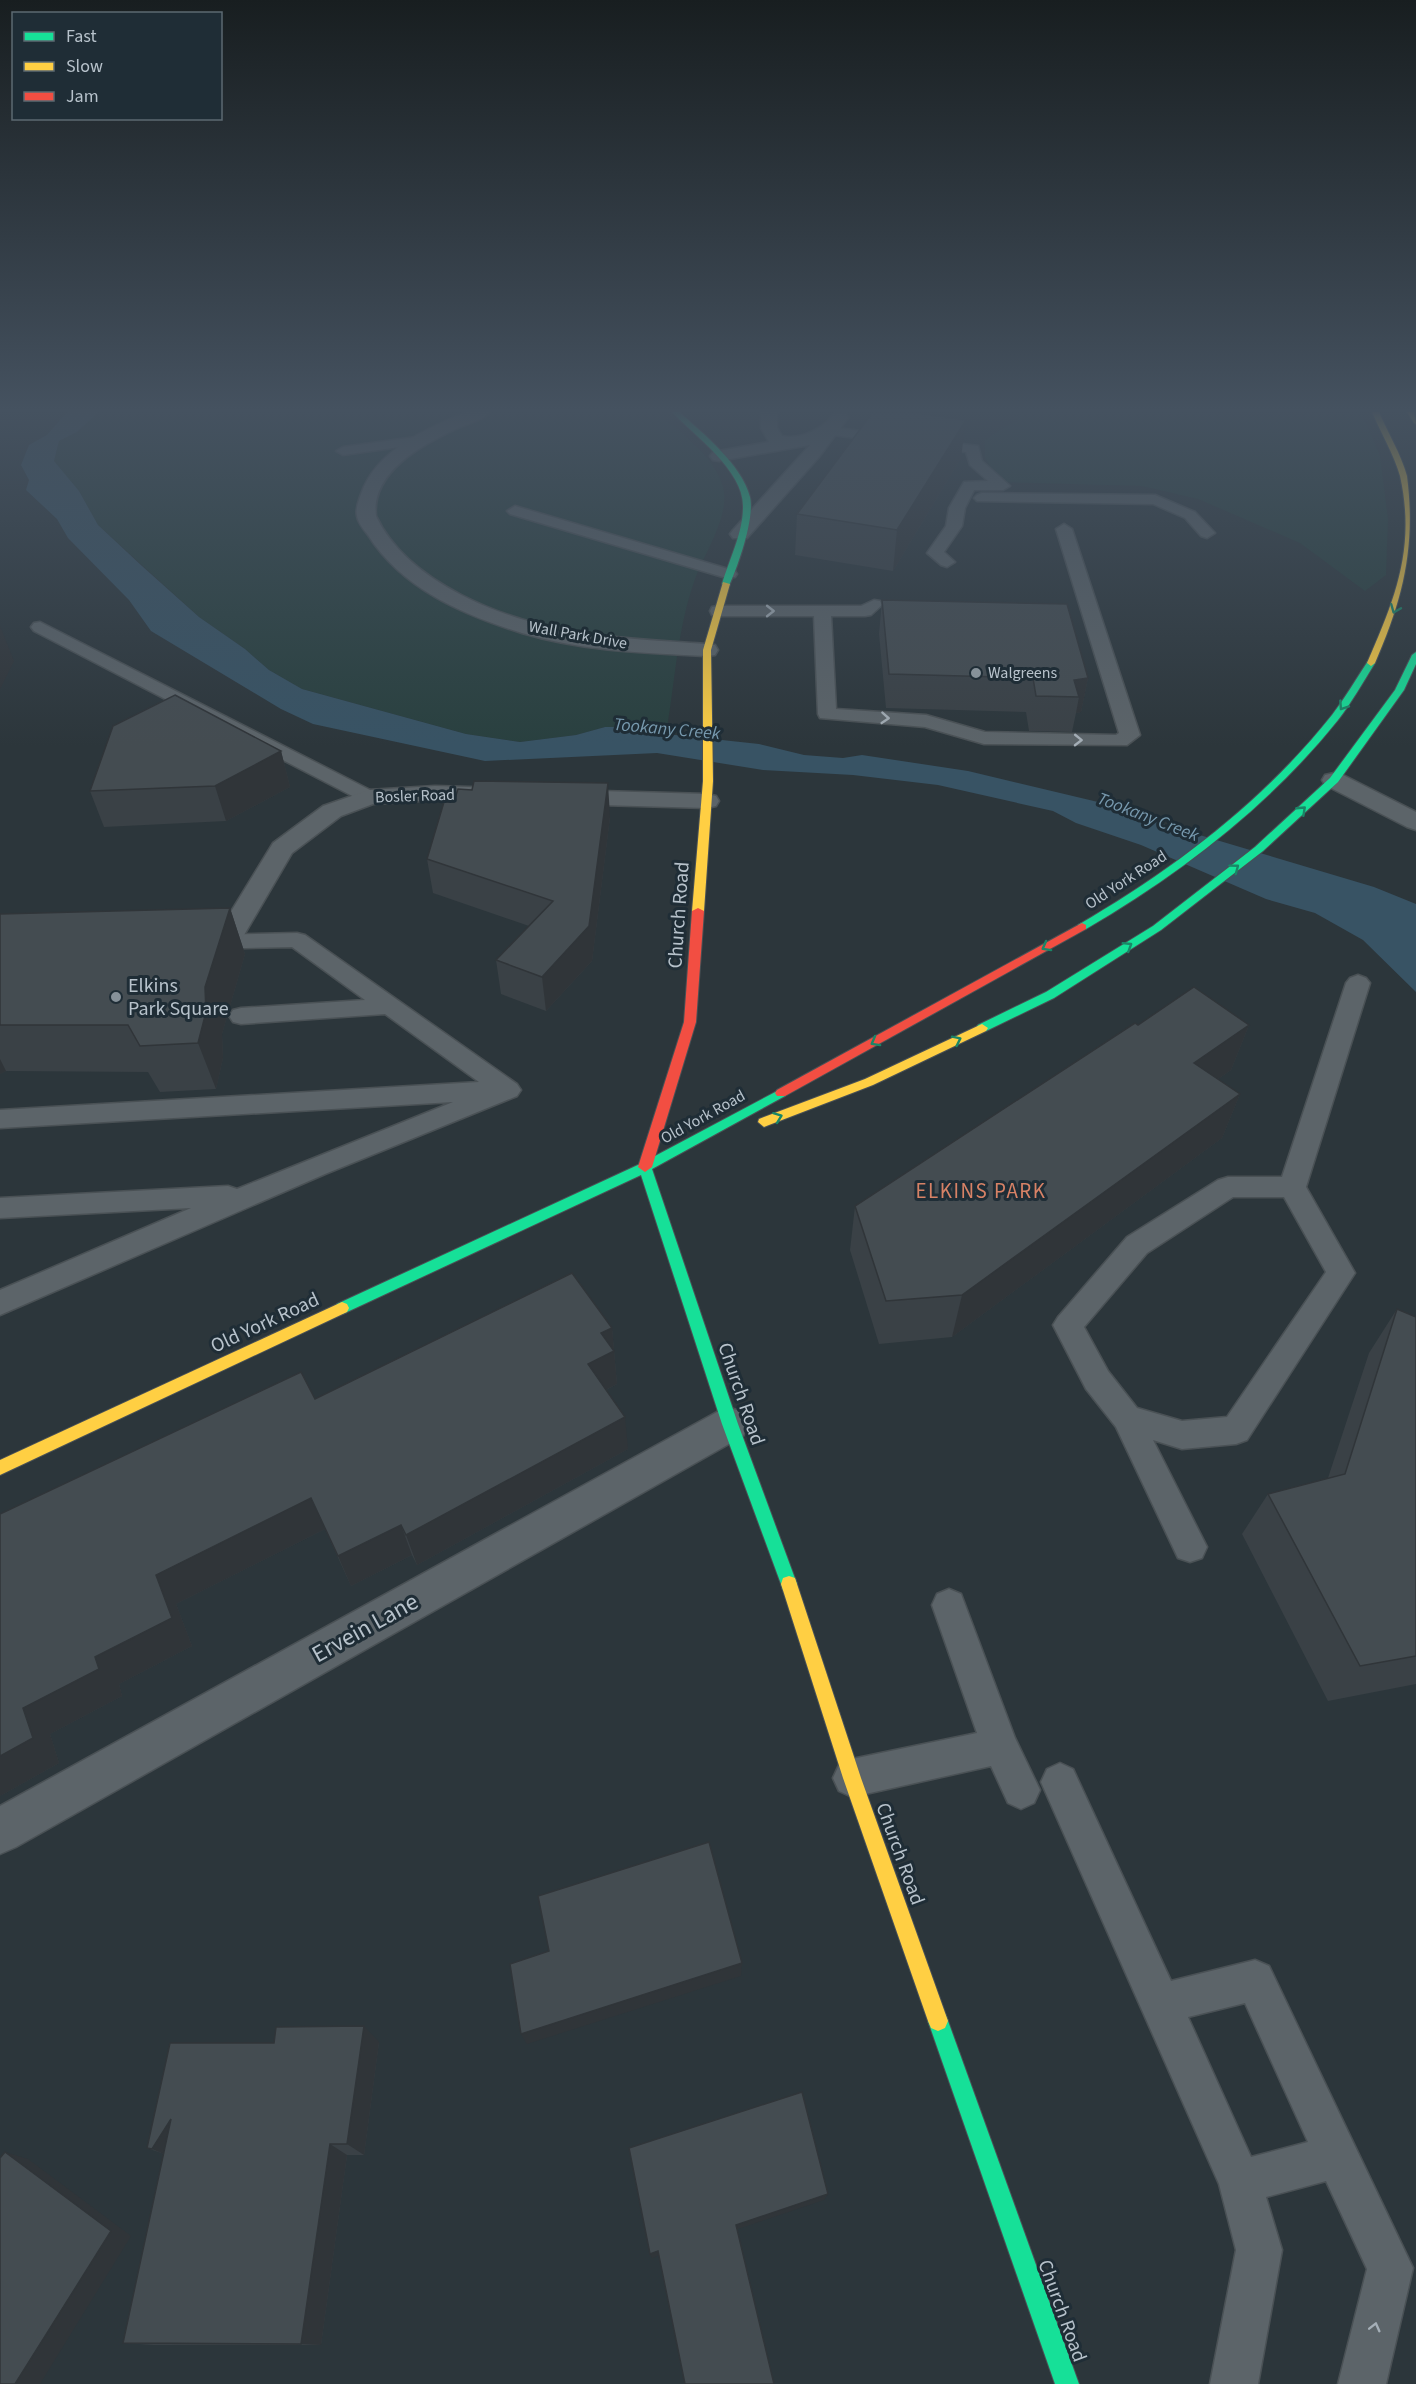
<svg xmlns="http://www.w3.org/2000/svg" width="1416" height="2384" font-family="'Source Sans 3',sans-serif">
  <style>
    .green { fill: #29403f }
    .water { fill: #385364 }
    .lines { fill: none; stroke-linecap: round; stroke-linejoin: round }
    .lane-casing { stroke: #4a5155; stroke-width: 3 }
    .street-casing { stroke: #4a5155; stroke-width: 3 }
    .fast-casing { stroke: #4a5155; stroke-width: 2 }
    .slow-casing { stroke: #4a5155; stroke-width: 2 }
    .jam-casing { stroke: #4a5155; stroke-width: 2 }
    .lane { fill: #5c6469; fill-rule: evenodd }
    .street { fill: #5c6469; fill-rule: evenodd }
    .fast { fill: #16e098; fill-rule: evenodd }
    .slow { fill: #ffcf43; fill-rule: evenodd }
    .jam { fill: #f24e42; fill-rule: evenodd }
    .wall { fill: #3a4146 }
    .shaded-wall { fill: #303539 }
    .building { fill: #444c51; stroke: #303539; stroke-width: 1.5 }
    .oneway { stroke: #1a8667 }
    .oneway2 { stroke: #a5afb7 }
    .poi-dot { fill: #869199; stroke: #1f2d36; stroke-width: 2 }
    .labels { text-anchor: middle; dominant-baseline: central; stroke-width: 6; stroke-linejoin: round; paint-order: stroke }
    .far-street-label { font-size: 16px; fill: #b7c2cb; stroke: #1f2d36 }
    .far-poi-label { font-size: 16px; fill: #b7c2cb; stroke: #1f2d36; text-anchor: start }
    .far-water-label { font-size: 18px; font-style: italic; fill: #7799ae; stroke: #1f2d36 }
    .street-label { font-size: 20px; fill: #b7c2cb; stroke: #1f2d36 }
    .poi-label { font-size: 20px; fill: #b7c2cb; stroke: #1f2d36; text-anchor: start }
    .neighbourhood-label { font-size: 21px; letter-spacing: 1.5px; fill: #d78266; stroke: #1f2d36 }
    .near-street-label { font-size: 24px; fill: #b7c2cb; stroke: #1f2d36 }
  </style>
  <rect width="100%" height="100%" fill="#2c363b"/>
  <!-- green -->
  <g class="green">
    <path d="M98,412H658C680,433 715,456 723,487C731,515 703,555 694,582C677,631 675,683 666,734L640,727H605L576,735L520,742L466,734L302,689L269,670L245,649L199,617L98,525L79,491L54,462L59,441L77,432Z"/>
    <path d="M1010,412H1190L1255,416L1361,412L1380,456L1388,519L1386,575L1365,591L1300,543L1198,499L1142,486L999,482L985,457V440L1019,418Z"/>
  </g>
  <!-- water -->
  <path class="water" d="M67,412H98L77,432L59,441L54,461L79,491L98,525L142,566L199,617L245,649L269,670L302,689L466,734L520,742L576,735L605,727H640L666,734L759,744L804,755L843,758L862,755L968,771L1119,807L1166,825L1374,887L1416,904V992L1363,940L1315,913L1266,899L1141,845L1076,823L1053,811L938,785L853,775L763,770L657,753L485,761L313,724L281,709L151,631L129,600L68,538L57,519L26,490L29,480L21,465L29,445L47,435Z"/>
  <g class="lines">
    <!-- lane casing -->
    <g class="lane-casing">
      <g id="lane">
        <path d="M830,427L978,446L982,461L1010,486L1003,490H974L965,508L962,526L944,552L955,562L947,567L941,565L927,553L946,526L949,508L964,482L988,481L970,465L966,452L825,434L823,431Z"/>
        <path d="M423,436L430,440L428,443L343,455L336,451L343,447Z"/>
        <path d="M982,493L1155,495L1195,512L1215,533L1207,538L1201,536L1185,518L1153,504L977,501L974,498L977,495Z"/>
        <path d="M515,506L735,571L737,574L735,577H723L510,514L507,511Z"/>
        <path d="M1064,524L1072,529L1140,735L1127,745L984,744L925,727L820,718L818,714L814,616H718L712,615L710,611L712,607L718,606H861L874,600L880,601L882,605L871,615L865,616H831L836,709L926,715L985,732L1116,735L1119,733L1056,529Z"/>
        <path d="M40,622L376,793L379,797L376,801H362L34,631L31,627L34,623Z"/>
        <path d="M297,933L305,935L517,1084L521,1090L517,1096L325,1174L0,1315V1290L191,1208L0,1218V1198L228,1186L237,1189L453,1102L0,1128V1110L479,1082L385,1014L241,1024L233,1022L229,1016L233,1010L241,1008L365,1000L292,947L205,949L197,947L194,942L197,937L205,935Z"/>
        <path d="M1358,975L1366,978L1370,983L1306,1187L1355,1273L1247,1440L1236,1444L1182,1449L1153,1440L1207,1547L1202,1558L1190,1562L1178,1558L1116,1427L1086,1389L1053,1325L1058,1317L1127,1237L1218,1180L1228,1177H1282L1346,983L1350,978ZM1233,1197H1284L1326,1272L1227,1417L1182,1421L1137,1408L1108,1371L1084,1327L1147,1253Z"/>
        <path d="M949,1589L961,1594L1015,1738L1040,1790L1034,1803L1021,1809L1008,1803L991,1766L852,1797L839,1791L833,1778L839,1765L852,1759L977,1733L932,1605L937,1594Z"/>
        <path d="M1060,1763L1073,1769L1171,1981L1255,1960L1269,1966L1413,2268L1386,2384H1338L1367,2269L1326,2181L1266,2197L1282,2250L1258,2384H1210L1236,2250L1219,2184L1041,1782L1047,1769ZM1245,2003L1308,2142L1251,2157L1188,2017Z"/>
      </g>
    </g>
    <!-- street casing -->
    <g class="street-casing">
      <g id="street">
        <path d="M466,412H489C482,421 466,424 456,429C422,445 371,472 376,516C408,584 505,620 575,632C618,639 663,641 707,644L715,645L718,650L715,655L707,656C645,653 582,651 522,633C464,615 402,589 368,535C364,530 358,523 357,516C355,509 359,500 361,494C376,450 426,429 466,412Z"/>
        <path d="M761,412H777V428L782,436C800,440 823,429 834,414H846L848,418L819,457L747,538H733L730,534L733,530L810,445L719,461L713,460L710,456L713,452L769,442L761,428Z"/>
        <path d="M1334,773L1343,775L1416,812V830L1407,827L1325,785L1322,780L1325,775Z"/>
        <path d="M435,786L502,788L511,790L514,795L511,800L502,802L435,800L373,804L341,816L292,853L237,947L227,950L217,947L213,941L273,843L323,806L369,790Z"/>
        <path d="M565,790L707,794L716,796L719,801L716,806L707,808L565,804L556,802L553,797L556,792Z"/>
        <path d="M730,1408L743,1412L749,1424L743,1436L16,1847L0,1854V1806L717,1412Z"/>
      </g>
    </g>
    <!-- fast casing -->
    <g class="fast-casing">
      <g id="fast">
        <path d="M672,412H679C703,433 742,465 750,497C755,518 738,566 729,586L722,584C729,560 743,533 743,507C744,471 695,436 672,412Z"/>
        <path d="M1416,652V664L1404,690L1338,782L1263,851L1161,930L1054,998L986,1031H978L976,1028L978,1025L1046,992L1153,926L1255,847L1330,778L1395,690L1412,655Z"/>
        <path d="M1368,661L1375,663C1363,682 1352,702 1338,720C1269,806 1180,874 1086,929H1078V925C1173,870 1264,801 1332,715C1345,698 1356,679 1368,661Z"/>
        <path d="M781,1089L785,1090L787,1093L785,1096L652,1169L738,1424L797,1584L795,1590L789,1592L783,1590L781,1584L722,1424L641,1175L347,1312L342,1314L337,1312L335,1308L337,1304L640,1164Z"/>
        <path d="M938,2011L945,2014L948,2021L1079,2384H1055L928,2021L931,2014Z"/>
      </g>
    </g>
    <!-- slow casing -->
    <g class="slow-casing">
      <g id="slow">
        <path d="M1372,412H1379C1388,433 1401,454 1407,476C1416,547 1403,599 1375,663L1371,666L1367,663C1395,599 1416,548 1400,476C1394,455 1381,433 1372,412Z"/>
        <path d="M1407,412H1414L1416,424L1414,423Z"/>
        <path d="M723,582L730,584L711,650L713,781L704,911L698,914L692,911L703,781V650Z"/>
        <path d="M982,1024L988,1028L986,1031L873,1085L769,1125L764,1127L758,1122L759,1119L865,1079Z"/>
        <path d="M342,1302L347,1304L349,1308L347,1312L0,1475V1460Z"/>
        <path d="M789,1576L795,1578L797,1584L861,1778L948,2021L945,2028L938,2031L931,2028L928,2021L843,1778L781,1584L783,1578Z"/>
      </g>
    </g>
    <!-- jam casing -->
    <g class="jam-casing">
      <g id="jam">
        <path d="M698,908L704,911L696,1022L652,1167L645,1172L638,1167L684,1022L692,911Z"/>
        <path d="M1082,923L1086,925V929L785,1096H777L775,1093L777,1090Z"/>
      </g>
    </g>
    <!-- lane -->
    <use href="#lane" class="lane"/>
    <!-- street -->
    <use href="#street" class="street"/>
    <!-- fast -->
    <use href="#fast" class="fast"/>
    <!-- slow -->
    <use href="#slow" class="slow"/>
    <!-- jam -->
    <use href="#jam" class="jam"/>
  </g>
  <!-- wall -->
  <g class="wall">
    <path d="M961,458L893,571L795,555L797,514Z"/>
    <path d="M882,600L1088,678L1081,712L1076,713L1072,732L1029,731L1026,712L886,708L879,634Z"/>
    <path d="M281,751L290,787L226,821L104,827L90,791Z"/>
    <path d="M610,817L592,961L546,1011L501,994L496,960L529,926L433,893L427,859Z"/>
    <path d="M230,908L245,954L222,1034L223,1058L216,1089L160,1092L148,1072L6,1071L0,1074V914Z"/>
    <path d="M1138,1025H1249L1231,1070L1218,1079L1240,1094L1222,1138L952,1337L879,1344L850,1250L855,1206Z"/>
    <path d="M1397,1309L1416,1317V1684L1328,1701L1242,1534L1268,1494L1328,1478L1369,1353Z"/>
    <path d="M612,1328L617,1384L606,1390L628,1449L417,1565L412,1555L351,1586L325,1529L176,1604L192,1646L119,1684L122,1696L50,1734L59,1763L0,1796L315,1399Z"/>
    <path d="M379,2042L364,2155H347L321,2345H153L123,2343L164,2154L147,2148Z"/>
  </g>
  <!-- shaded-wall -->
  <g class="shaded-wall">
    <path d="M966,420L961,458L893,571L897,530Z"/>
    <path d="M0,626L14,661L0,689Z"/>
    <path d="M1088,678L1081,712L1076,713L1079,697L1074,680Z"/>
    <path d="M281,751L290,787L226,821L215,786Z"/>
    <path d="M608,783L610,817L592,961L546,1011L542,977Z"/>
    <path d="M230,908L245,954L222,1034L223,1058L216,1089L198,1043L205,987Z"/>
    <path d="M1249,1025L1231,1070L1178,1107L1194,1063Z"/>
    <path d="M0,1059L6,1071L0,1074Z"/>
    <path d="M1240,1094L1222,1138L952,1337L962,1295Z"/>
    <path d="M612,1328L617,1384L592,1397L588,1364L601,1333Z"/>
    <path d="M625,1417L628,1449L417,1565L406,1535Z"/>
    <path d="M311,1498L325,1529L176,1604L192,1646L119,1684L122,1696L50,1734L59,1763L0,1796V1756L23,1708L95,1657L156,1575Z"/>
    <path d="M401,1525L412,1555L351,1586L338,1556Z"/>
    <path d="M742,1963L741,1976L527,2044L521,2034Z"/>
    <path d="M364,2026L379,2042L364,2155L347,2144Z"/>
    <path d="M171,2119L178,2160L152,2149Z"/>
    <path d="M330,2144L347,2155L321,2345L301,2344Z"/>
    <path d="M5,2152L28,2159L131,2236L40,2384H15Z"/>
    <path d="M828,2194L824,2200L735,2230L736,2225Z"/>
    <path d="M658,2251L660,2255L652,2258L650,2254Z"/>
  </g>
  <!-- building -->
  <g class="building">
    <path d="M873,412H910L966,420L897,530L797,514Z"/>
    <path d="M882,600L1067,604L1088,678L1074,680L1079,697L1036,696L1033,678L889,674Z"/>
    <path d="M175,695L281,751L215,786L90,791L113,726Z"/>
    <path d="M474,781L608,783L589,926L542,977L496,960L553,901L427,859L444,802H454L458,789L472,790Z"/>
    <path d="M230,908L205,987L206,1012L198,1043L140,1046L128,1025H0V914Z"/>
    <path d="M1194,987L1249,1025L1194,1063L1240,1094L962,1295L886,1301L855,1206L1135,1023L1138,1025Z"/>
    <path d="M572,1273L612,1328L601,1333L614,1351L588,1364L625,1417L406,1535L401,1525L338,1556L311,1498L156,1575L172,1618L95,1657L99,1669L23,1708L33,1738L0,1756V1514L301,1372L315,1399Z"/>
    <path d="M1397,1309L1416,1317V1656L1360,1666L1268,1494L1345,1474Z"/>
    <path d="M709,1842L742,1963L521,2034L510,1964L549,1951L538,1896Z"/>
    <path d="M364,2026L347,2144H330L301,2344L123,2343L171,2119L152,2149L147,2148L170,2043H274L276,2027Z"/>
    <path d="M802,2092L828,2194L736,2225L774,2384H685L658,2251L650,2254L629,2148Z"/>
    <path d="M5,2152L111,2231L15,2384H0V2158Z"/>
  </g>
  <!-- one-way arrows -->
  <defs><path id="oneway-chevron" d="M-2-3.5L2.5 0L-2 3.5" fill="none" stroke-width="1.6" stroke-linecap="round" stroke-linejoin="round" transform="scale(1.5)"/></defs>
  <g class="oneway">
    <use href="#oneway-chevron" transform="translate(1395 609) rotate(112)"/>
    <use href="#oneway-chevron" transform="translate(1343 706) rotate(124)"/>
    <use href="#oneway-chevron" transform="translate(1302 810) rotate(-43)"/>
    <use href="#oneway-chevron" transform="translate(1235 868) rotate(-37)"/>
    <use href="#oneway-chevron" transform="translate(1128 946) rotate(-32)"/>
    <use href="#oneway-chevron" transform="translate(1046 947) rotate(151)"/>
    <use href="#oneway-chevron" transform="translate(957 1040) rotate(-26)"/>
    <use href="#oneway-chevron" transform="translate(875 1042) rotate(151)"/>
    <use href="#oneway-chevron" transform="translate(778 1117) rotate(-21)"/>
  </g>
  <g class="oneway2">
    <use href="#oneway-chevron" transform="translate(770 611)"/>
    <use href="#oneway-chevron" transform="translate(885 718) rotate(4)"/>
    <use href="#oneway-chevron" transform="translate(1078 740) rotate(1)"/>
    <use href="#oneway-chevron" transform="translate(1375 2327) rotate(-76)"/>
  </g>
  <!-- sky -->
  <linearGradient id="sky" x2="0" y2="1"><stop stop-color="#181e20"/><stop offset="0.55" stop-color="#455260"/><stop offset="1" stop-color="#455260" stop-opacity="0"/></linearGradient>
  <rect width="1416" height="746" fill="url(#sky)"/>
  <!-- markers -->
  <g class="poi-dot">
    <circle cx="976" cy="673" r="6"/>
    <circle cx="116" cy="997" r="6"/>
  </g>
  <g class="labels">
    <!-- far-street labels -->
    <g class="far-street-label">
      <text transform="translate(578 635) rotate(10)">Wall Park Drive</text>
      <text transform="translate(415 796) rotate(-2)">Bosler Road</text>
      <text transform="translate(1126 880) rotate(-33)">Old York Road</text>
      <text transform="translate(703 1117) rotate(-29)">Old York Road</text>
    </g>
    <!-- far-poi labels -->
    <g class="far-poi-label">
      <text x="988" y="673">Walgreens</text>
    </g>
    <!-- far-water labels -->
    <g class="far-water-label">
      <text transform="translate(667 729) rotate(5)">Tookany Creek</text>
      <text transform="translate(1148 817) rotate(21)">Tookany Creek</text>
    </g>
    <!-- street labels -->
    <g class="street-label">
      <text transform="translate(679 915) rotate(-86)">Church Road</text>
      <text transform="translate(265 1323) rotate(-25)">Old York Road</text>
      <text transform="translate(741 1394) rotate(71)">Church Road</text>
      <text transform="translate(900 1854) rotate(70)">Church Road</text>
      <text transform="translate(1062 2311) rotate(70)">Church Road</text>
    </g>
    <!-- poi labels -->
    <g class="poi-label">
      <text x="128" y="986">Elkins<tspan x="128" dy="23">Park Square</tspan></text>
    </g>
    <!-- neighbourhood labels -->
    <g class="neighbourhood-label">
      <text x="981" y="1191">ELKINS PARK</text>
    </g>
    <!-- near-street labels -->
    <g class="near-street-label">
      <text transform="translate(365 1628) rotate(-29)">Ervein Lane</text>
    </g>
  </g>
  <!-- legend -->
  <rect x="12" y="12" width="210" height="108" fill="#1f2d36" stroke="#5c6972" stroke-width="1.5"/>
  <rect x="24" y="32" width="30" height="9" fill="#16e098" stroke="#5c6972" stroke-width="1.5"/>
  <text x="66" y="42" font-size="18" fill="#b7c2cb">Fast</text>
  <rect x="24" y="62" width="30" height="9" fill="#ffcf43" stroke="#5c6972" stroke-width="1.5"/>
  <text x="66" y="72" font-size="18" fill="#b7c2cb">Slow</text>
  <rect x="24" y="92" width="30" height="9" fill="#f24e42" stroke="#5c6972" stroke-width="1.5"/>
  <text x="66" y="102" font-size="18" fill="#b7c2cb">Jam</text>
</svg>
